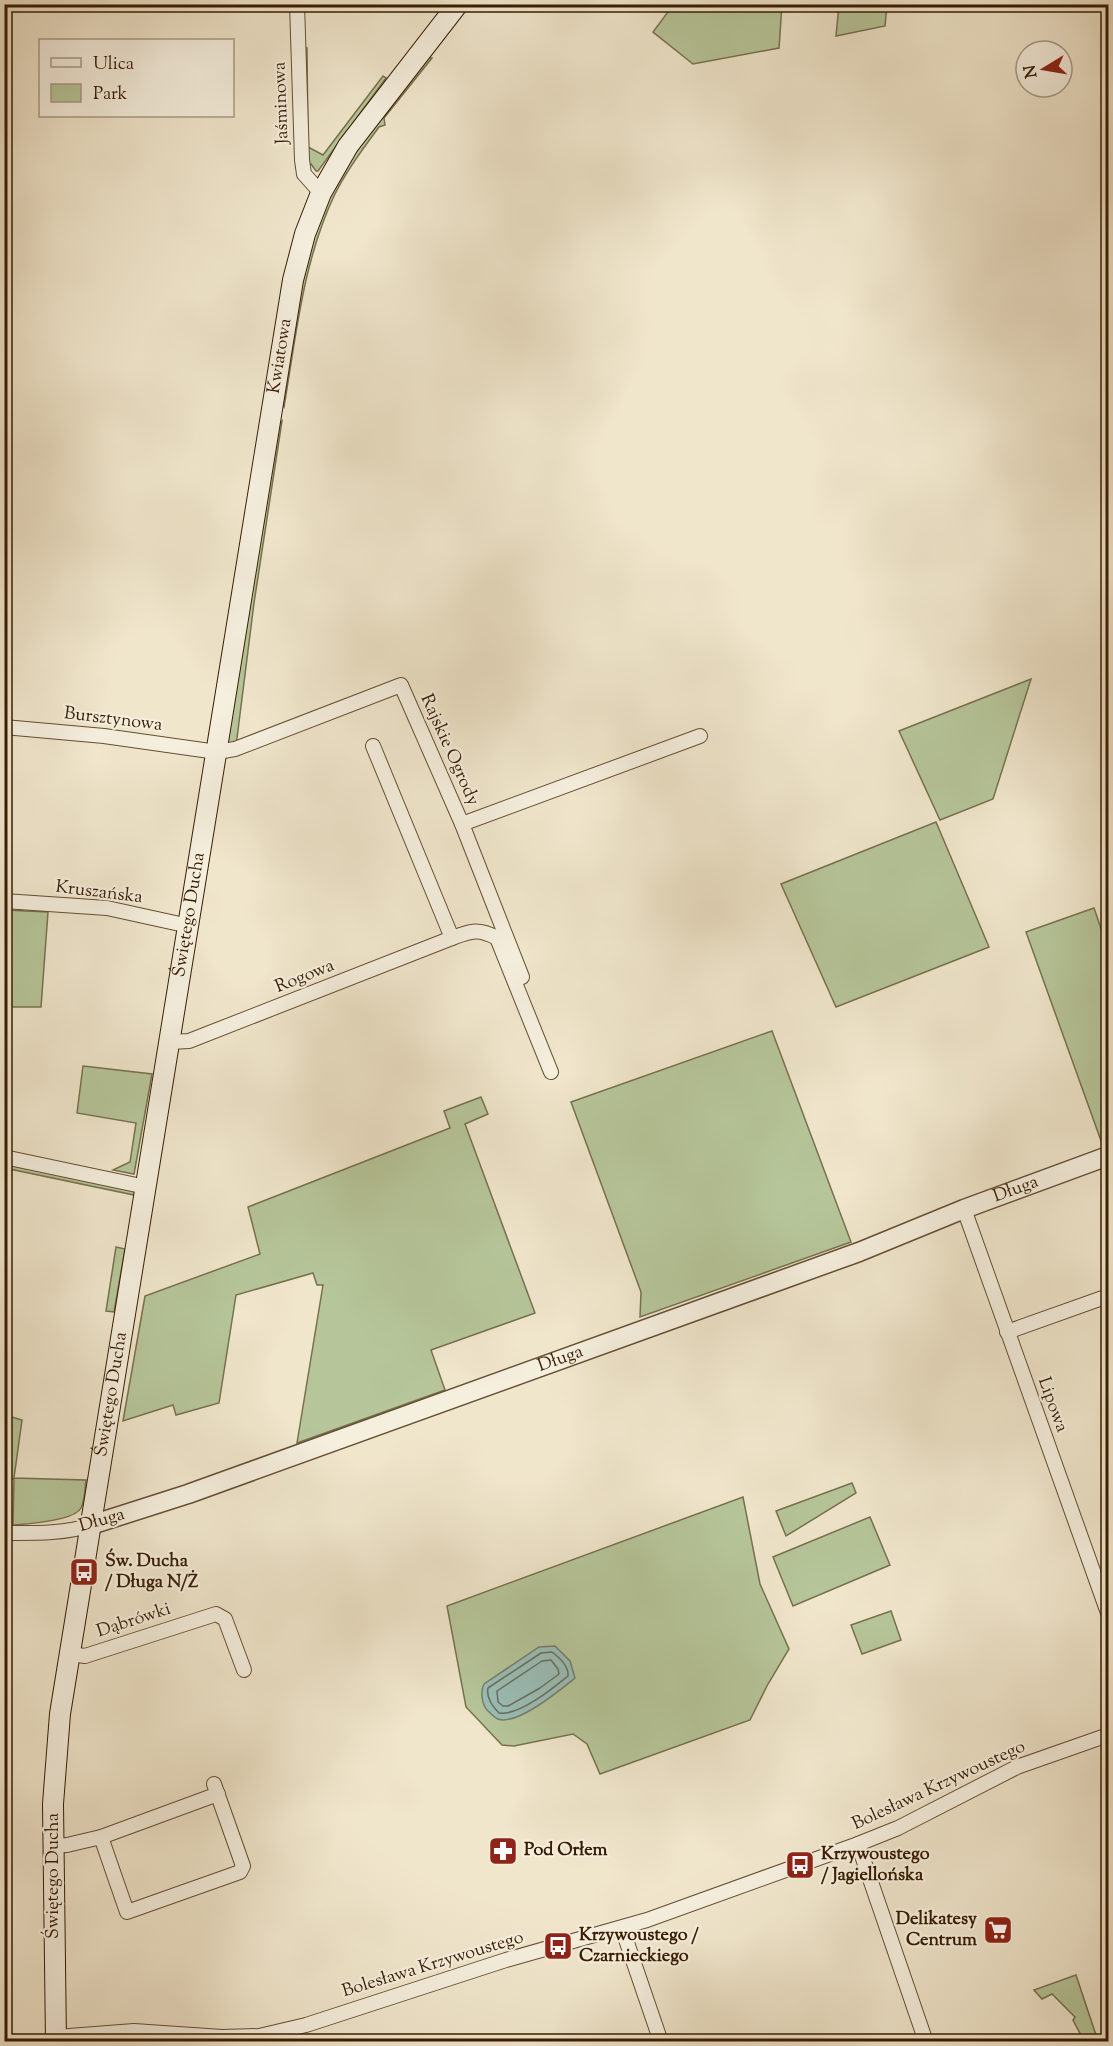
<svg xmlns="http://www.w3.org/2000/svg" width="1113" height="2046" font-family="'Sorts Mill Goudy',serif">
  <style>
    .green { fill: #b6c69a; stroke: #77714e; stroke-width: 1.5 }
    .water { fill: #9abfb8; stroke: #737e6f; stroke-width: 1.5 }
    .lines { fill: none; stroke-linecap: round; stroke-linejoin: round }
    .shore { stroke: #696e5d; stroke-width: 1.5 }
    .minor-casing { stroke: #664e34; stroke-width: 16 }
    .tertiary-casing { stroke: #664e34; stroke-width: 21 }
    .secondary-casing { stroke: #381c02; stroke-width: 22 }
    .minor { stroke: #f5efde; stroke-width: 14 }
    .tertiary { stroke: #f5efde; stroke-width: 18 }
    .secondary { stroke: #f5efde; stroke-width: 20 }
    .labels { text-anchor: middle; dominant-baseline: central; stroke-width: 4.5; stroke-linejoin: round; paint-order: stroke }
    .street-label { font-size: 18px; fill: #381c02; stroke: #f5efde }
    .poi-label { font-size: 18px; font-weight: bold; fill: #381c02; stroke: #f5efde; text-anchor: start }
  </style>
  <rect width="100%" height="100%" fill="#f0e6cc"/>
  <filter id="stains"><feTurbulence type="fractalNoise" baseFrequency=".00333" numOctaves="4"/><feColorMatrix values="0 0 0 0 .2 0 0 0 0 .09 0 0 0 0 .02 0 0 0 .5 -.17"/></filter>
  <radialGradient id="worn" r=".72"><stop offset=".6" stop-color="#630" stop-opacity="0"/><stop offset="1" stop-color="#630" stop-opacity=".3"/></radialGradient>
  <!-- green -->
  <g class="green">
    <path d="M673,5H782L779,48L693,64L653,32Z"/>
    <path d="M839,5H887L885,26L836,36Z"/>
    <path d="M303,48H307L308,147L323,155L383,76L386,78L318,171H316L311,164L308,165Z"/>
    <path d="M425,57L432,58L384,118L385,125L379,127C363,149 346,171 334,196C303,262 296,336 284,407L279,400L306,253L343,167Z"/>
    <path d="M282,421L254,603L236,746L229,745L226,737L275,427Z"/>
    <path d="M1031,679L993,799L940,820L899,731Z"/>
    <path d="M936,822L989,947L836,1007L781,884Z"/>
    <path d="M1094,908L1108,949V1148L1104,1149L1026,932Z"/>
    <path d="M5,910L48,912L41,1007H5Z"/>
    <path d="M772,1031L851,1242L640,1317L641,1292L571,1102Z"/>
    <path d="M83,1066L152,1074L134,1174L113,1170L130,1162L136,1123L77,1113Z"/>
    <path d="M481,1097L488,1114L465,1124L535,1313L431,1350L445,1390L297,1443L323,1285H317L313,1273L236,1295L219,1403L176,1415L173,1405L123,1421L145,1296L260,1254L248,1207L450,1128L444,1111Z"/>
    <path d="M4,1163L135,1190L134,1195L5,1168Z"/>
    <path d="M116,1247L125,1249L114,1312L106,1311Z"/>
    <path d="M5,1415L22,1420L14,1478L86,1480C85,1488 85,1500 81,1508C74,1521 28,1524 13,1525L14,1479L5,1478Z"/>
    <path d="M852,1483L856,1493L786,1536L776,1511Z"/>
    <path d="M743,1497L760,1584L789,1649L768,1684L750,1720L600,1774L587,1744L573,1734L514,1746L502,1745L466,1707L447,1606Z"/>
    <path d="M870,1517L890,1565L793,1606L773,1557Z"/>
    <path d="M891,1611L901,1640L862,1654L851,1625Z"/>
    <path d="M1076,1975L1098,2041H1084L1073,2020L1075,2017L1052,1994L1042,1999L1034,1990Z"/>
  </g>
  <!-- water -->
  <path class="water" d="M555,1646L570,1661L575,1678C560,1690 517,1726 498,1719C495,1718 490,1713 487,1710C482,1704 480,1692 484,1684L539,1647Z"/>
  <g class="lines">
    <!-- shore -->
    <g class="shore">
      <path d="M541,1653L552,1652C560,1658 569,1666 568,1676C552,1689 519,1716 499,1713C492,1706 486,1698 488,1688Z"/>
      <path d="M551,1660L558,1669L559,1674L540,1688L508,1706H503L498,1702L497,1691L542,1661Z"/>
    </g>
    <!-- minor casing -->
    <g class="minor-casing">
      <g id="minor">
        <path d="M297,4L302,160L304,174L321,193"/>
        <path d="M4,727L104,736L217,752L235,749L401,685L462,824L522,977"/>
        <path d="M462,824L700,736"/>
        <path d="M4,901L107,908L189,926"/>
        <path d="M452,938C471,931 478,928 497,938L551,1072"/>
        <path d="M170,1042L189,1041L452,938L373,746"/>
        <path d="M4,1157L146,1187"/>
        <path d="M964,1209L1108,1613"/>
        <path d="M1007,1332L1108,1296"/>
        <path d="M4,1533C32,1533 65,1534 91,1525"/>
        <path d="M70,1654L85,1656L216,1614L225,1619L244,1670"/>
        <path d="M101,1837L127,1912L240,1872L243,1866L214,1784"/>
        <path d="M858,1844L926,2042"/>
        <path d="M53,1846L67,1845L101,1837L218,1794"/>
        <path d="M622,1928L661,2042"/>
        <path d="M56,2037L134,2031L222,2037L259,2036L306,2025L506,1960L647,1920L858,1844L898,1828L1017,1767L1108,1735"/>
      </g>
    </g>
    <!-- tertiary casing -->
    <g class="tertiary-casing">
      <g id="tertiary">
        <path id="s1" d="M91,1525L188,1494L859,1252L964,1209L1108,1156"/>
      </g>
    </g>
    <!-- secondary casing -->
    <g class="secondary-casing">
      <g id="secondary">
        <path id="s2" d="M56,2042L53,1804L60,1714L293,280L305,234L321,193L348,146L458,4"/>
      </g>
    </g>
    <!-- minor -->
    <use href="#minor" class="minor"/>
    <!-- tertiary -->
    <use href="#tertiary" class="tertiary"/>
    <!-- secondary -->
    <use href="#secondary" class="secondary"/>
  </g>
  <!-- icons -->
  <defs>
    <g id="bus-square" transform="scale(1.5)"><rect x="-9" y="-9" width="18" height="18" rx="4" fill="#8f2418" stroke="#f5efde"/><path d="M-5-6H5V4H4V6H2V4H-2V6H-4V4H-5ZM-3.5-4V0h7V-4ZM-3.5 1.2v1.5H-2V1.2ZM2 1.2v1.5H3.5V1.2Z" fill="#fff"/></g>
    <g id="pharmacy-square" transform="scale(1.5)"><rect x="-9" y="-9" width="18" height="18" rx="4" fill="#8f2418" stroke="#f5efde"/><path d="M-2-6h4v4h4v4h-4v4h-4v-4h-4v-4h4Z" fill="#fff"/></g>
    <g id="supermarket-square" transform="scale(1.5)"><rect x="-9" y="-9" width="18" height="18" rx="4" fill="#8f2418" stroke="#f5efde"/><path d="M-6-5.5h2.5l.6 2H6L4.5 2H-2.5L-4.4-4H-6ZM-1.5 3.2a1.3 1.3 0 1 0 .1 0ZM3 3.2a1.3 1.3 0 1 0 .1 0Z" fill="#fff"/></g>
  </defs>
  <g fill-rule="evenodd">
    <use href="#bus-square" x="84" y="1572"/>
    <use href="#pharmacy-square" x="503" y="1851"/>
    <use href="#bus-square" x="800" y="1865"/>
    <use href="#supermarket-square" x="998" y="1930"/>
    <use href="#bus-square" x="558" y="1946"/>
  </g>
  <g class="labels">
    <!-- street labels -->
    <g class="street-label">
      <text transform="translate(282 103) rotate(-92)">Jaśminowa</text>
      <text stroke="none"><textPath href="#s2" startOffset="1704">Kwiatowa</textPath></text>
      <text transform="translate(113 720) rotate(7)">Bursztynowa</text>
      <text transform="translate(449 750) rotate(66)">Rajskie Ogrody</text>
      <text transform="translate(99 893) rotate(7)">Kruszańska</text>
      <text stroke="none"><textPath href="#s2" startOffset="1138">Świętego Ducha</textPath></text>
      <text transform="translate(305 977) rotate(-22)">Rogowa</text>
      <text stroke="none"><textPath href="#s1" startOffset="984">Długa</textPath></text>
      <text stroke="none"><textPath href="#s1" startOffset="498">Długa</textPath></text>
      <text stroke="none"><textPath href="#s2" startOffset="652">Świętego Ducha</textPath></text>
      <text transform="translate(1052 1405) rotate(70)">Lipowa</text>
      <text transform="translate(102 1521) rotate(-16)">Długa</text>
      <text transform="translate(134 1621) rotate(-18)">Dąbrówki</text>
      <text transform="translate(939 1786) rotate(-25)">Bolesława Krzywoustego</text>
      <text transform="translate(54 1876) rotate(-90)">Świętego Ducha</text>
      <text transform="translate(433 1965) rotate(-17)">Bolesława Krzywoustego</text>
    </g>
    <!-- poi labels -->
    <g class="poi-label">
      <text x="105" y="1562">Św. Ducha<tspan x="105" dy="21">/ Długa N/Ż</tspan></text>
      <text x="524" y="1851">Pod Orłem</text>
      <text x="821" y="1855">Krzywoustego<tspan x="821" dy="21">/ Jagiellońska</tspan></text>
      <text x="977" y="1920" text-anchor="end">Delikatesy<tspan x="977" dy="21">Centrum</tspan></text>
      <text x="579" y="1936">Krzywoustego /<tspan x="579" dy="21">Czarnieckiego</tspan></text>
    </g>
  </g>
  <!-- margin -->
  <rect width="1113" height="2046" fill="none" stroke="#f0e6cc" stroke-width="24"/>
  <rect x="6" y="6" width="1101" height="2034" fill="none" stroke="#381c02" stroke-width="3"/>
  <rect x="12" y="12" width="1089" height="2022" fill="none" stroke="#381c02" stroke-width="1.5"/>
  <!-- legend -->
  <rect x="39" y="39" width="195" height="78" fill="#f5efde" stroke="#a99b86" stroke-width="1.5"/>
  <rect x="51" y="58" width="30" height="9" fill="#f5efde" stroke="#a99b86" stroke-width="1.5"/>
  <text x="93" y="69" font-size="18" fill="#381c02">Ulica</text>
  <rect x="51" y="84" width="30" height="18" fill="#b6c69a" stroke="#a99b86" stroke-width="1.5"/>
  <text x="93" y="99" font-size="18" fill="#381c02">Park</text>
  <!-- north arrow -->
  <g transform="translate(1044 69) rotate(259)"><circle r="28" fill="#f5efde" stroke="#a99b86" stroke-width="1.5"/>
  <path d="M0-4.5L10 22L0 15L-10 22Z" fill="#8f2418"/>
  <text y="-9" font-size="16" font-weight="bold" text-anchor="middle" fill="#381c02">N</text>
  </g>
  <rect width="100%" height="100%" filter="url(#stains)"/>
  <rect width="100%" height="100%" fill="url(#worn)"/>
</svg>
